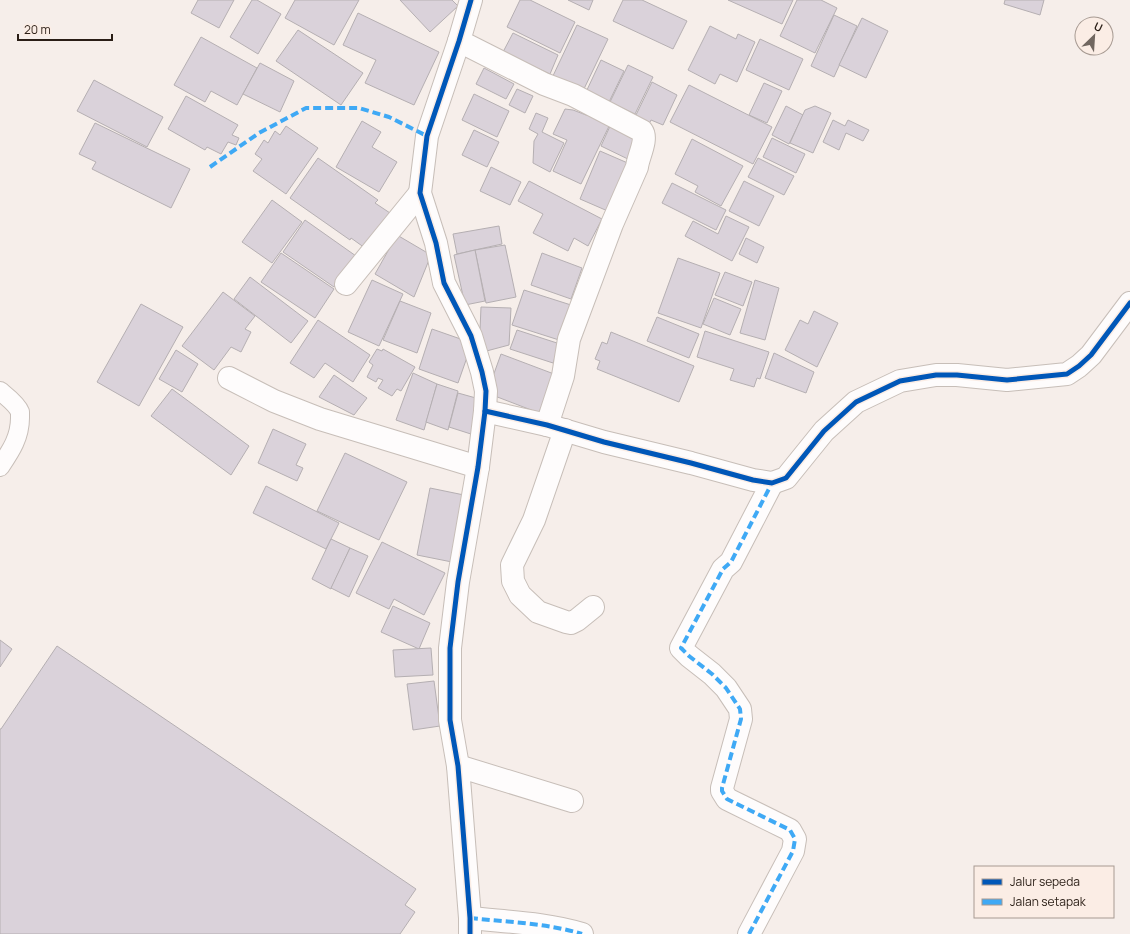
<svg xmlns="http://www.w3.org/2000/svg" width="1130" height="934" font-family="Manrope,sans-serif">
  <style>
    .building { fill: #dad2da; stroke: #b5afb2 }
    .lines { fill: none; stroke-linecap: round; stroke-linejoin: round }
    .lane-casing { stroke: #c7beb8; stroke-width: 20 }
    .street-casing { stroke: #c7beb8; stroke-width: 24 }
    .lane { stroke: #fefcfc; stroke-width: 18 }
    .street { stroke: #fefcfc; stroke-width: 22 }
    .quiet { stroke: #3fa9f5; stroke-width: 4; stroke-dasharray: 8 4; stroke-linecap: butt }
    .cycleway-casing { stroke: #fbede5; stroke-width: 8 }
    .cycleway { stroke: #0057b8; stroke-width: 5 }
  </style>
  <rect width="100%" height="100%" fill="#f6eeea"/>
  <!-- building -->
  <g class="building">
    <path d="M198,0H234L219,28L191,13Z"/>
    <path d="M252,0H257L281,14L258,54L230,37Z"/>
    <path d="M295,0H359L334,45L285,18Z"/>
    <path d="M400,0H452L458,6L430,32Z"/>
    <path d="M520,0H530L575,22L560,53L507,27Z"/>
    <path d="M568,0H593L589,10Z"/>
    <path d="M623,0H642L687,21L673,49L613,21Z"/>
    <path d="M728,0H793L782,24Z"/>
    <path d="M797,0H821L837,8L815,53L780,36Z"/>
    <path d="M1005,0H1044L1040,15L1004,4Z"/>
    <path d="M358,13L439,52L414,105L365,83L376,60L343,45Z"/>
    <path d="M834,15L857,26L834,77L811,66Z"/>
    <path d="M862,18L888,31L866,78L839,65Z"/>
    <path d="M577,25L608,39L582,93L552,78Z"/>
    <path d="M710,26L736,39L738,34L755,42L737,82L720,74L715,84L688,70Z"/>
    <path d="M298,30L363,73L341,105L276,61Z"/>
    <path d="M513,33L558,55L550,74L503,52Z"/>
    <path d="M201,37L257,68L237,105L211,91L205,102L174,85Z"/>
    <path d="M760,39L803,59L789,90L746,70Z"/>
    <path d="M601,60L624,71L609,102L586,92Z"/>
    <path d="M260,63L294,81L280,112L243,94Z"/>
    <path d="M628,65L653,77L635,114L610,102Z"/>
    <path d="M484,68L514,84L506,99L476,84Z"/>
    <path d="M94,80L163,117L147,147L77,111Z"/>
    <path d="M652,82L677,95L663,125L651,120L649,124L635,117Z"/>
    <path d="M764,83L782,91L767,123L749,115Z"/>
    <path d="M689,85L772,127L753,164L670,122Z"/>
    <path d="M517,89L533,96L525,113L509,105Z"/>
    <path d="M474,94L509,111L497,137L462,120Z"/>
    <path d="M186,96L238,125L232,135L239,138L236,145L228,142L221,154L207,147L205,150L168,129Z"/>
    <path d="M786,106L803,115L789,144L772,135Z"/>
    <path d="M815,106L831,113L813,153L790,143L805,110Z"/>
    <path d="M565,109L573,110L586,115L600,117L611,122L581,184L553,171L567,140L553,134Z"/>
    <path d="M536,113L548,118L542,132L564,143L550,172L533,163L534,141L538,134L529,129Z"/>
    <path d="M833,120L845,126L848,120L869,130L863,141L846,133L839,150L823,142Z"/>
    <path d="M362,121L381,132L372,147L397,162L379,192L336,167Z"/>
    <path d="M95,123L190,169L171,208L92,169L96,162L79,154Z"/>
    <path d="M611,124L642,139L632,161L601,146Z"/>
    <path d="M286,126L318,148L286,194L253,171L262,159L255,154L264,140L268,143L275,131L280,135Z"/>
    <path d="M474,130L499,142L487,167L462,155Z"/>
    <path d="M772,138L805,154L796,173L763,157Z"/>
    <path d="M692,139L743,166L721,206L695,192L698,186L675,174Z"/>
    <path d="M600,151L630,164L610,212L580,199Z"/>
    <path d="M318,158L378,200L375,203L390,213L365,248L351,238L350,240L290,198Z"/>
    <path d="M758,158L794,176L784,195L748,177Z"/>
    <path d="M491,167L521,182L510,205L480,191Z"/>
    <path d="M529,181L602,219L588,246L574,238L568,251L533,233L543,214L518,201Z"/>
    <path d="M744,181L774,196L759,226L729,211Z"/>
    <path d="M672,183L726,210L716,230L662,203Z"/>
    <path d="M272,200L302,222L272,263L242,242Z"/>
    <path d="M726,216L749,227L732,261L685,236L693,221L718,234Z"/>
    <path d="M305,220L356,256L334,287L283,252Z"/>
    <path d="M499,226L502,244L457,254L453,234Z"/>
    <path d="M397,235L431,255L414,297L375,274Z"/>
    <path d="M746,238L764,247L757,263L739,254Z"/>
    <path d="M505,245L516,297L486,303L475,250Z"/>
    <path d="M475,250L485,301L465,305L454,255Z"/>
    <path d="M281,253L334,289L315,318L261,282Z"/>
    <path d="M542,253L582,268L571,299L531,285Z"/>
    <path d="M678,258L720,273L701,328L658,313Z"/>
    <path d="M725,272L752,282L743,306L715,295Z"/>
    <path d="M250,277L308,321L291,343L234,299Z"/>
    <path d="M372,280L403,294L379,346L348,332Z"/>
    <path d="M755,280L779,288L765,340L740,333Z"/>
    <path d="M524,290L571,305L559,340L512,325Z"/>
    <path d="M223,292L255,316L245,329L251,332L241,352L231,347L214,370L182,346Z"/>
    <path d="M714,298L741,309L730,335L703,324Z"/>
    <path d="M400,301L431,313L417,353L383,340Z"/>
    <path d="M141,304L183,327L139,406L97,382Z"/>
    <path d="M481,307L511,308L509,345L479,353Z"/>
    <path d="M814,311L838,323L817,367L785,350L800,320L808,324Z"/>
    <path d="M657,317L699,334L689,358L647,341Z"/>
    <path d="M318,320L370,355L353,382L325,363L314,378L290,363Z"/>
    <path d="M432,329L472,343L458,383L419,369Z"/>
    <path d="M517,330L560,344L553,363L510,349Z"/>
    <path d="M705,331L769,352L760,379L757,378L754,387L730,380L734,369L697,357Z"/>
    <path d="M611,332L694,366L679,402L597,369L600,361L595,359L602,342L607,344Z"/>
    <path d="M377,349L382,351L383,349L415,367L401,391L397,389L392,396L378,388L383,380L378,378L376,382L367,377L373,365L369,362Z"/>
    <path d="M176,350L198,364L182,392L159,379Z"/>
    <path d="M774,353L814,372L806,393L765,378Z"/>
    <path d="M501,354L554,374L539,413L487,393Z"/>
    <path d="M413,373L437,384L424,430L396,420Z"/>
    <path d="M334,375L367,398L354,415L319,397Z"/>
    <path d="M437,384L458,391L448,430L426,422Z"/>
    <path d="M172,389L249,446L231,475L151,416Z"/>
    <path d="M458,393L483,400L474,435L449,427Z"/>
    <path d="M273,429L306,444L296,465L303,468L297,481L258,463Z"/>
    <path d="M345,453L407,482L379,540L317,511Z"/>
    <path d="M266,486L339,523L326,549L253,513Z"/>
    <path d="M430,488L464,495L452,562L417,555Z"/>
    <path d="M331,539L350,548L331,589L312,579Z"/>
    <path d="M382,542L445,573L424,615L394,599L389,609L356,593Z"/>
    <path d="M350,548L368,556L349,597L331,588Z"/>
    <path d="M393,606L430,623L419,649L381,632Z"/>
    <path d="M0,640L12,649L0,667Z"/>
    <path d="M57,646L416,889L405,905L415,912L400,934H0V729H1Z"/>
    <path d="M431,648L433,675L395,677L393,650Z"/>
    <path d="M434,681L440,726L413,730L407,684Z"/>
  </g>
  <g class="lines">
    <!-- lane casing -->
    <g class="lane-casing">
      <path id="lane" d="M0,391C6,396 17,404 20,412C20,414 20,416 20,418C20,438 10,452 0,467"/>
    </g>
    <!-- street casing -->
    <g class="street-casing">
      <g id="street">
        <path d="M459,41L544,84L573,95L642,131C648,139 638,157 637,167L612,224L569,339L563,376L547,425"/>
        <path d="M346,284L420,193"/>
        <path d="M229,378L274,401L320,419L478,467"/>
        <path d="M485,411L547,425L604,442L691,463L753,480L772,483L786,478L824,431L856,402L900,381L936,375H957L1007,380L1067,374L1079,366L1091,355L1130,303"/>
        <path d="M565,430L534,520L512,565L513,581L520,595L538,612L566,622L571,623L577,620L593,607"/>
        <path d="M458,766L572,801"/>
        <path d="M470,918C507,922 547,923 582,934"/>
        <path d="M470,934V918L458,766L450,720V648L458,582L478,467L485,411L486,391L482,372L471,336L444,283L436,243L420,193L427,136L459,41L471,0"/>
        <path d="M749,934L793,851L795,839L790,830L727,799L722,791V788L741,719L740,709L726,688L712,674L689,656L681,648L723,569L731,562L772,483"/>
      </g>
    </g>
    <!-- lane -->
    <use href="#lane" class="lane"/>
    <!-- street -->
    <use href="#street" class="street"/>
    <!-- quiet -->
    <g class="quiet">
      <path d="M210,167L259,133L306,108H359L389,117L427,136"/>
      <path d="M470,918C507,922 547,923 582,934"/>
      <path d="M749,934L793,851L795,839L790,830L727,799L722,791V788L741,719L740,709L726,688L712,674L689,656L681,648L723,569L731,562L772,483"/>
    </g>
    <!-- cycleway casing -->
    <g class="cycleway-casing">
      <g id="cycleway">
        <path d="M485,411L547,425L604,442L691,463L753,480L772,483L786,478L824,431L856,402L900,381L936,375H957L1007,380L1067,374L1079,366L1091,355L1130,303"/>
        <path d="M470,934V918L458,766L450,720V648L458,582L478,467L485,411L486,391L482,372L471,336L444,283L436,243L420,193L427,136L459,41L471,0"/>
      </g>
    </g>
    <!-- cycleway -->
    <use href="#cycleway" class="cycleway"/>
  </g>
  <!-- legend -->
  <rect x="974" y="866" width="140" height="52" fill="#fbede5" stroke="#a79a92"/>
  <rect x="982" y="879" width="20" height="6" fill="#0057b8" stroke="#a79a92"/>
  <text x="1010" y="886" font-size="12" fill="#2a1e16">Jalur sepeda</text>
  <rect x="982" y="899" width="20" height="6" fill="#3fa9f5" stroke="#a79a92"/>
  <text x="1010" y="906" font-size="12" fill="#2a1e16">Jalan setapak</text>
  <!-- north arrow -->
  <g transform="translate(1094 36) rotate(25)"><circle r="19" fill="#fbede5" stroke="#a79a92"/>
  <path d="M0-3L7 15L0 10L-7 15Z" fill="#716760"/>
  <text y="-6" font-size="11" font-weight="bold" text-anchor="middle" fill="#2a1e16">U</text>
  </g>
  <!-- scale -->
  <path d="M18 34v6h94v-6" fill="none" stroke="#2a1e16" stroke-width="2"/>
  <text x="24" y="34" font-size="12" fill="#2a1e16" stroke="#fbede5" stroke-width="3" paint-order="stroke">20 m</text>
</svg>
